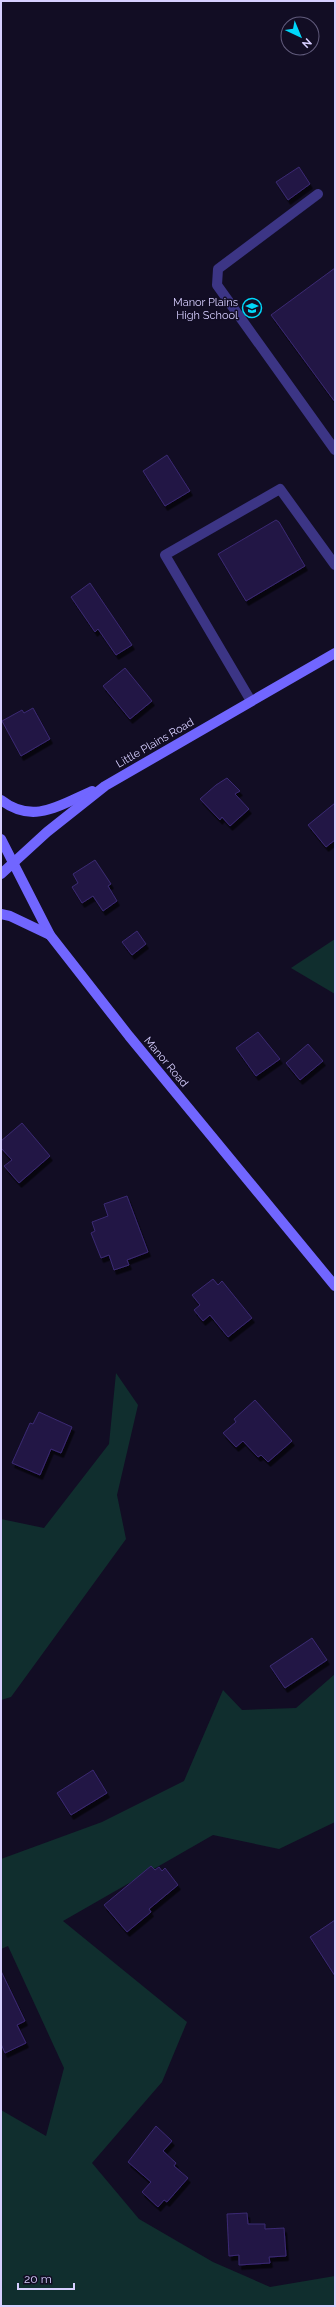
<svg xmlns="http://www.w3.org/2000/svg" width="336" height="2307" font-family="Raleway,sans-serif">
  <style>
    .green { fill: #102e2e }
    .building { fill: #231845; stroke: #3b2973; filter: url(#shadow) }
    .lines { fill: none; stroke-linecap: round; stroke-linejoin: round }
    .lane { stroke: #3c3585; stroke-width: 10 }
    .secondary { stroke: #7166ff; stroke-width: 10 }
    .labels { text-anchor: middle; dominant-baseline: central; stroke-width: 3; stroke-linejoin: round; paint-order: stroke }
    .poi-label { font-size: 11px; fill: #d7cfff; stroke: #120d24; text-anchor: end }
    .street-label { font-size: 11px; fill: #d7cfff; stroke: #120d24 }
  </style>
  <defs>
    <filter id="shadow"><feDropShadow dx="2.5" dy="4.5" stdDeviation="0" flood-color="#0009"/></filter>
  </defs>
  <rect width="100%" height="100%" fill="#120d24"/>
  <!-- green -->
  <g class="green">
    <path d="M335,939V994L291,968Z"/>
    <path d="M116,1373L138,1405L117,1495L126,1539L11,1697L1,1700V1519L44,1528L109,1444Z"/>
    <path d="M335,1674V1822L279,1849L213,1835L63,1921L187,2022L162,2082L92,2163L139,2219L213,2262L270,2287L335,2276V2306H1V2110L46,2136L64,2068L8,1946L1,1949V1859L102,1822L184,1781L223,1690L242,1710L296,1708Z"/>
  </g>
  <!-- building -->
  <g class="building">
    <path d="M299,167L310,184L288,200L276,182Z"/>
    <path d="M335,268V402L271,315Z"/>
    <path d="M167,455L190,491L165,506L143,471Z"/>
    <path d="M276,520L279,522L305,566L246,601L218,554Z"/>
    <path d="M90,583L132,645L116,655L98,629L95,632L71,597Z"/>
    <path d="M125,668L152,701L130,719L103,686Z"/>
    <path d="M33,708L50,739L21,756L2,721L22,710L24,713Z"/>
    <path d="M227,778L240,791L235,794L249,809L230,826L222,817L220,820L200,799L216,785Z"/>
    <path d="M335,803V840L326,847L308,825Z"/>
    <path d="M95,860L111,884L108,886L117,901L103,911L93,896L82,903L72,887L78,883L73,874Z"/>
    <path d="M137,931L146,944L132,955L122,942Z"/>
    <path d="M258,1032L280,1059L256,1076L236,1048Z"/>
    <path d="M308,1044L323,1061L300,1080L286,1063Z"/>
    <path d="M22,1123L50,1156L19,1183L4,1166L12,1160L1,1148V1141Z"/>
    <path d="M127,1196L148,1252L127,1260L129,1265L114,1270L109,1255L101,1258L91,1233L95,1231L92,1222L108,1216L104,1204Z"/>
    <path d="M213,1279L218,1285L222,1281L252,1318L228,1337L210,1315L203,1321L194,1310L200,1305L192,1295Z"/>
    <path d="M255,1400L292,1441L268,1462L261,1455L258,1457L243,1441L236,1447L223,1433L236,1422L234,1419Z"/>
    <path d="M39,1412L72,1427L61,1453L51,1449L40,1475L12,1463L30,1423L33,1424Z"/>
    <path d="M312,1638L327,1660L285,1688L270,1666Z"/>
    <path d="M93,1770L107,1793L71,1815L57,1793Z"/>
    <path d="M151,1866L155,1870L159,1867L162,1871L165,1868L178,1885L149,1909L151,1912L127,1932L104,1905Z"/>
    <path d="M335,1920V1976L310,1937Z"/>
    <path d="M1,1971L25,2021L17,2025L26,2043L5,2053L1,2044Z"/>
    <path d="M156,2126L172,2141L163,2151L176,2163L174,2166L188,2178L167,2202L164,2200L158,2207L142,2192L151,2182L128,2162Z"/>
    <path d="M247,2213L248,2224H265V2229L284,2228L286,2256L269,2257L270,2263L239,2265V2255L229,2256L227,2214Z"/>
  </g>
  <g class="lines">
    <!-- lane -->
    <g class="lane">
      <path d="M318,194L218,269L217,285L335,450"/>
      <path d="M251,701L165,555L280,489L335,565"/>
    </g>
    <!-- secondary -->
    <g class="secondary">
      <path d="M1,800C33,825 60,805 92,791"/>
      <path d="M1,839L50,935L129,1036L335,1286"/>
      <path d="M1,874L47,832L105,786L335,653"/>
      <path d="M1,914L10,916L50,935"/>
    </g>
  </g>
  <!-- icons -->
  <defs>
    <g id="school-ring" transform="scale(1)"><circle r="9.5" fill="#120d24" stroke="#00d7fa" stroke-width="1.5"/><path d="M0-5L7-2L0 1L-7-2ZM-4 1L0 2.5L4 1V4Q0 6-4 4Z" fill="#00d7fa"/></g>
  </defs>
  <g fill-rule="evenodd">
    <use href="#school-ring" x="252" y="308"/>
  </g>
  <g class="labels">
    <!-- poi labels -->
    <g class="poi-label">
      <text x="238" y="302">Manor Plains<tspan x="238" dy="13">High School</tspan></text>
    </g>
    <!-- street labels -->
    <g class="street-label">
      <text transform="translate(155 743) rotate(-30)">Little Plains Road</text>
      <text transform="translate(166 1062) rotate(50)">Manor Road</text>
    </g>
  </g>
  <!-- border -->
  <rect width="336" height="2307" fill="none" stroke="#d7cfff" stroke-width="4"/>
  <!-- north arrow -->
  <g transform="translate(300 36) rotate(136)"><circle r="19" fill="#120d24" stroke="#615b7c"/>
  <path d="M0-3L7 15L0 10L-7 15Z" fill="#00d7fa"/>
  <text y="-6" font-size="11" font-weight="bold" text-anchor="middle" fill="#d7cfff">N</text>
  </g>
  <!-- scale -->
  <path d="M18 2283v6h56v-6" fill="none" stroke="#d7cfff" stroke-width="2"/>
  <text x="24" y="2283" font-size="12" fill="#d7cfff" stroke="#120d24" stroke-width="3" paint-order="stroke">20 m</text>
</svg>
